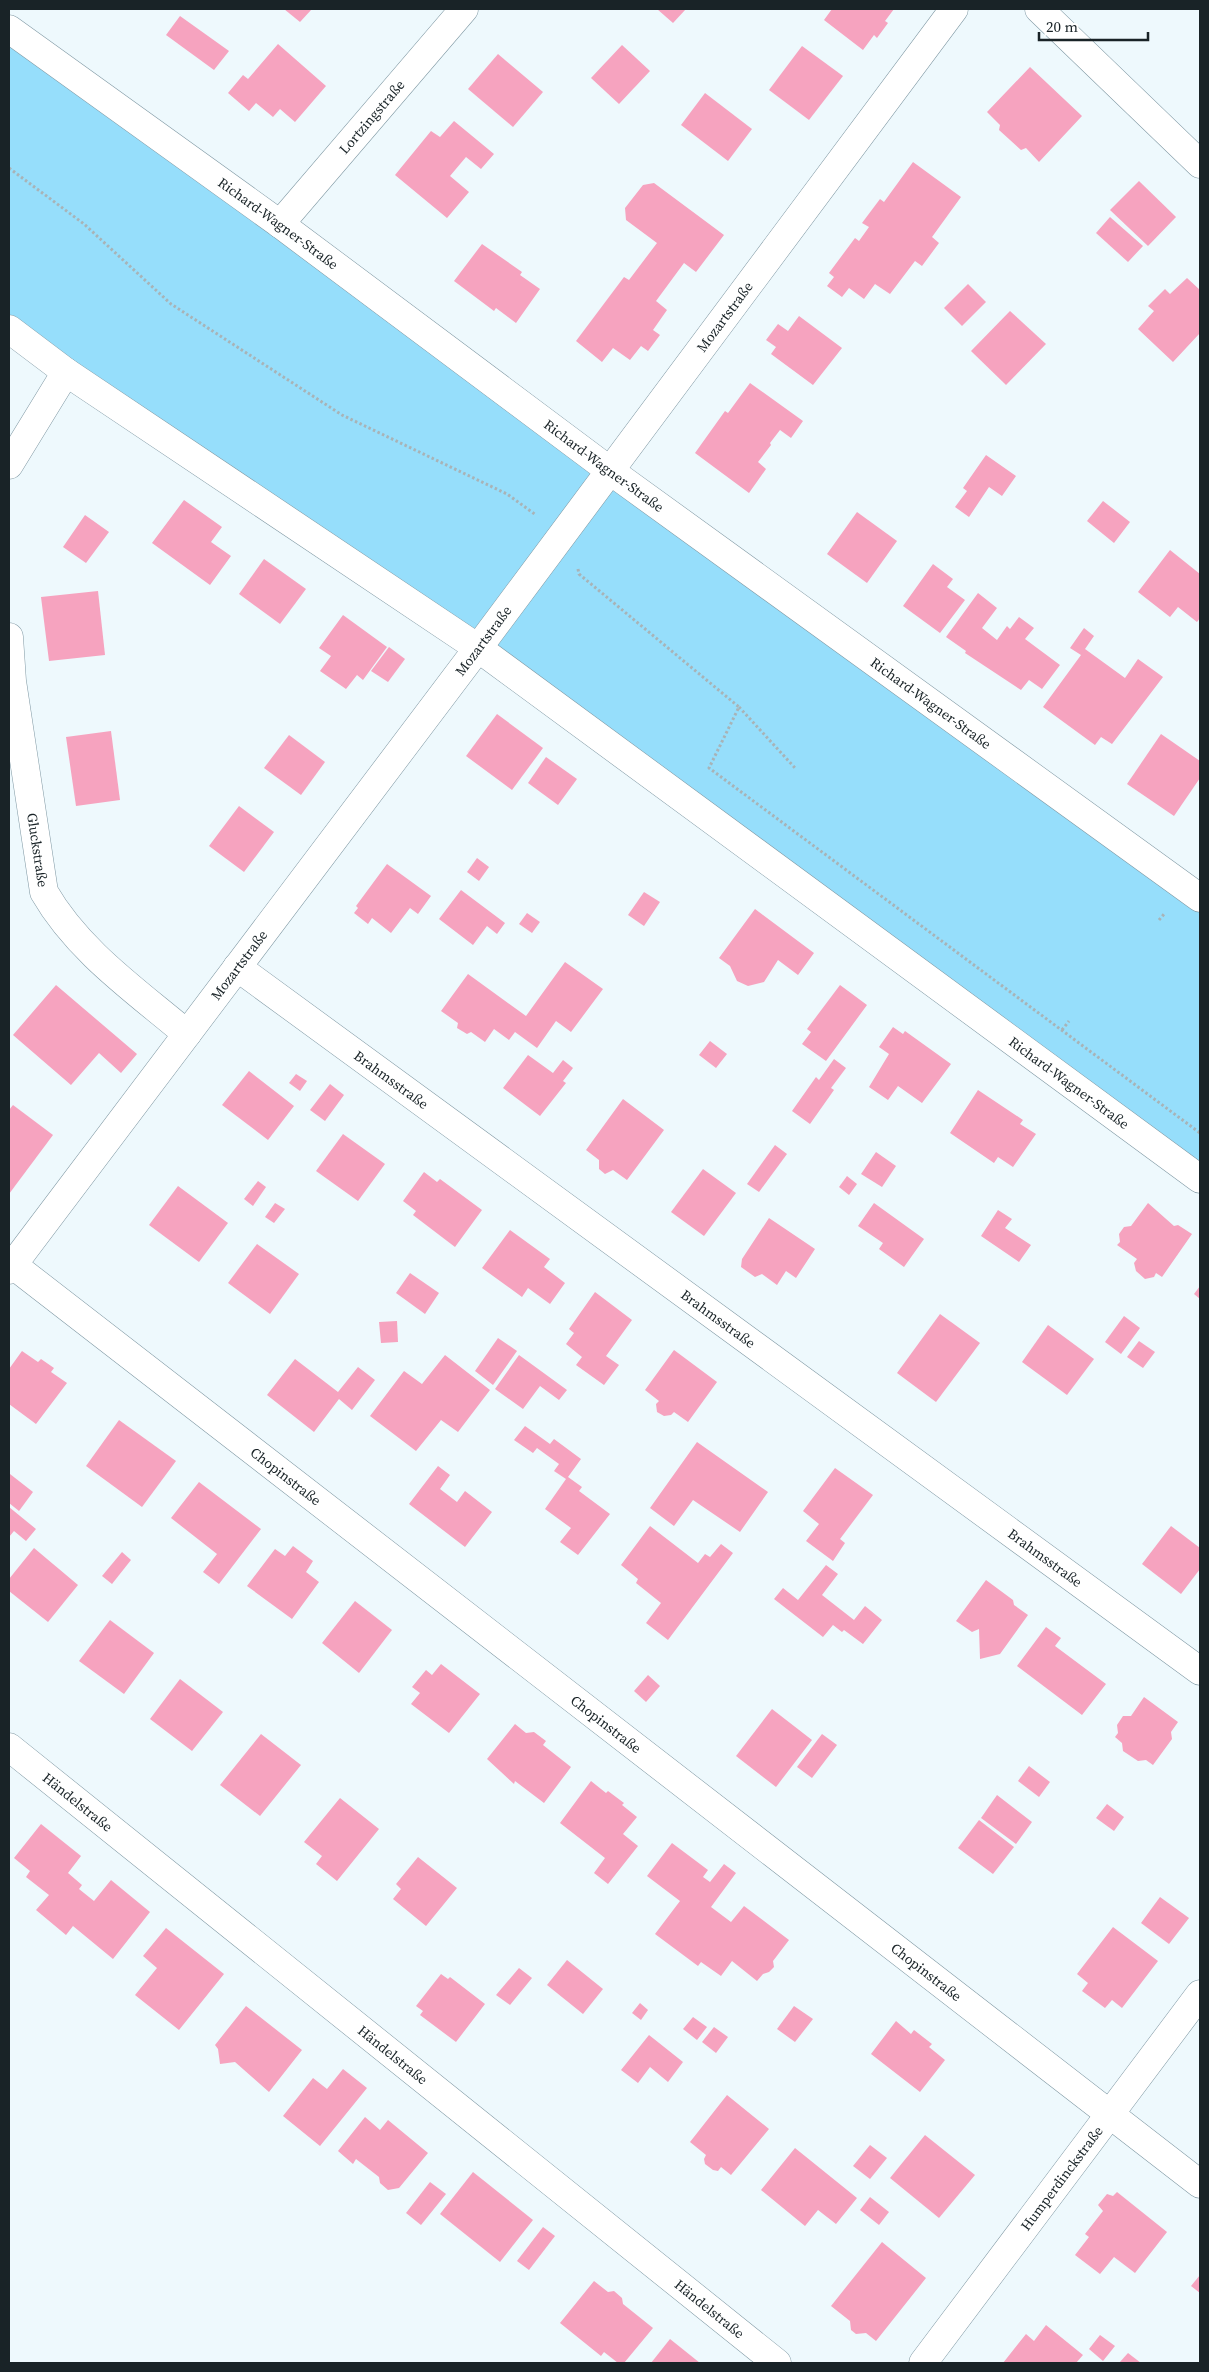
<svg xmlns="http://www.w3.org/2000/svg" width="1209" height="2372" font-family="'Source Serif 4',serif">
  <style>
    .green { fill: #96defb }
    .building { fill: #f6a3bf }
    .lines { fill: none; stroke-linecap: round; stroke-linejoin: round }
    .street-casing { stroke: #8099a4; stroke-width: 29 }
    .path { stroke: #a8b3b7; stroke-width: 3; stroke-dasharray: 2.5 2.5; stroke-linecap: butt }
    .street { stroke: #fff; stroke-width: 28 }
    .labels { text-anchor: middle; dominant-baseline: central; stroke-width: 4; stroke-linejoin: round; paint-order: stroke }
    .street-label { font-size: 14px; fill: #192327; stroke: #fff }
  </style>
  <rect width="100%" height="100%" fill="#eef9fd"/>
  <!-- green -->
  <path class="green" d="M9,29L1200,898V1178L9,329Z"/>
  <!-- building -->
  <g class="building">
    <path d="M284,9H312L300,22Z"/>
    <path d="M657,9H686L673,23Z"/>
    <path d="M832,9H894L885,21L888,23L877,38L874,35L863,50L824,20Z"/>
    <path d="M180,16L229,51L214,70L166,35Z"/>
    <path d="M278,44L326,86L295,122L280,109L273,117L256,103L249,111L228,93L243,75L248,79Z"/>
    <path d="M622,45L650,71L619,104L591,78Z"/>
    <path d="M802,46L843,76L809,120L769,90Z"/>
    <path d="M498,54L543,92L513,127L468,89Z"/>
    <path d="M1030,67L1082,116L1039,162L1026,148L1021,150L999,130L1000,125L987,112Z"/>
    <path d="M705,93L752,129L728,161L681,125Z"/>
    <path d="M454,121L494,154L481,169L466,157L450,176L469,192L447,218L395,175L431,131L440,137Z"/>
    <path d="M913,162L961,197L932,237L939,243L922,266L915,261L890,294L875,284L864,299L849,288L842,297L827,286L834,277L829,273L855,238L859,241L869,227L862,223L880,199L884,202Z"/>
    <path d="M1139,181L1176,217L1148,246L1110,210Z"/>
    <path d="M654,183L724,235L696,272L684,263L656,301L667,310L653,330L660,335L648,351L641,346L630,360L613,348L602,362L576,341L624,277L629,280L657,243L626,220L625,208L643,185Z"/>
    <path d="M1110,217L1143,246L1128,262L1096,233Z"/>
    <path d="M482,244L522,272L520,275L540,289L516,323L496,308L494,311L454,281Z"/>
    <path d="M1187,278L1200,290V333L1173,362L1138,329L1154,311L1148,306L1165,289L1170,294Z"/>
    <path d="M968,284L986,302L962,326L944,308Z"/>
    <path d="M1010,311L1046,344L1006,385L971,351Z"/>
    <path d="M799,316L842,348L813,385L771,354L776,347L766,340L778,324L788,331Z"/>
    <path d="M750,383L803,421L791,438L780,430L770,443L771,445L758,462L766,469L749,493L695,453L725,411L728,413Z"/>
    <path d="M986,455L1016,476L1002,496L989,487L969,517L955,507L967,491L963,488Z"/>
    <path d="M184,500L222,527L211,542L231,556L210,585L152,543Z"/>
    <path d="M1103,501L1130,522L1114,543L1087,521Z"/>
    <path d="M857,512L897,541L867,583L827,554Z"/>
    <path d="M85,515L109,532L86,563L63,547Z"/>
    <path d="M1170,550L1200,574V618L1197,622L1178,607L1170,617L1138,592Z"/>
    <path d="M264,559L306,589L280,624L239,594Z"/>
    <path d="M933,564L953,579L947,587L965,600L940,633L903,606Z"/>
    <path d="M98,591L105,655L49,661L41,597Z"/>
    <path d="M978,593L997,608L982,628L997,640L1007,626L1010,629L1019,617L1034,628L1025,639L1060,665L1042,689L1029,680L1021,690L965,653L966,651L946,637Z"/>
    <path d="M343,615L387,647L363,680L357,675L346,689L320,671L331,656L319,648Z"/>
    <path d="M1084,628L1094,636L1085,649L1125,678L1138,659L1163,677L1112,744L1101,737L1095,745L1043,707L1081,655L1070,648Z"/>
    <path d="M389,647L405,659L388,682L371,671Z"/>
    <path d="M497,714L543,748L512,790L466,756Z"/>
    <path d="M111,731L120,800L76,806L66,737Z"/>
    <path d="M1161,734L1200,761V778L1174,816L1127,784Z"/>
    <path d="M289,735L325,762L301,795L264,768Z"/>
    <path d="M546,757L577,779L558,805L528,783Z"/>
    <path d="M239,806L274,832L244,872L209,846Z"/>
    <path d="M477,858L489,867L479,881L467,872Z"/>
    <path d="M387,864L431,896L418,914L410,908L391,933L372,918L368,924L354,913L358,908L356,906Z"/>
    <path d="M461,890L505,923L497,934L487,926L473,945L439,919Z"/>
    <path d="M644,892L660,902L644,926L628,915Z"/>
    <path d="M755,909L814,953L798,975L778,960L764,982L748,986L737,981L730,966L719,958Z"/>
    <path d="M527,913L540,922L532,933L519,924Z"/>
    <path d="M565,962L603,989L571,1032L556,1021L537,1048L515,1032L509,1040L494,1029L485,1042L471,1032L467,1034L457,1028L458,1023L441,1011L468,974L526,1016Z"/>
    <path d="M56,985L137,1054L121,1073L99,1053L71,1085L13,1035Z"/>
    <path d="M840,985L867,1005L826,1061L802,1044L811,1032L807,1029Z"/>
    <path d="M893,1027L903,1034L905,1031L951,1064L922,1103L898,1086L888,1100L869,1087L889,1054L879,1047Z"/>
    <path d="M710,1041L727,1054L716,1068L699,1055Z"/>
    <path d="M528,1055L553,1073L563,1060L573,1068L563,1081L566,1083L540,1116L503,1088Z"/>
    <path d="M834,1059L846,1068L831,1088L834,1090L810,1124L792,1111L816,1077L819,1080Z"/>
    <path d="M249,1071L294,1106L268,1140L222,1105Z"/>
    <path d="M296,1074L307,1081L300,1091L289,1083Z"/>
    <path d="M330,1084L344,1095L325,1121L310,1110Z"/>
    <path d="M978,1090L1023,1120L1020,1124L1036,1134L1013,1167L998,1157L994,1163L950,1133Z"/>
    <path d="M623,1099L664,1130L627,1180L613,1170L605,1174L599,1169V1160L586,1150Z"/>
    <path d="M13,1105L53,1135L9,1194V1110Z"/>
    <path d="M343,1134L385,1164L358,1201L316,1171Z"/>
    <path d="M775,1145L787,1154L759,1192L747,1184Z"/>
    <path d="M876,1152L896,1166L882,1187L861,1174Z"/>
    <path d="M703,1169L736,1193L704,1236L671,1212Z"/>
    <path d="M424,1172L437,1182L440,1179L482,1210L455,1247L413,1215L416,1211L403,1201Z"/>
    <path d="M847,1176L857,1184L849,1195L839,1187Z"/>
    <path d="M258,1181L266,1187L253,1206L244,1199Z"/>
    <path d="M178,1186L228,1223L199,1262L149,1225Z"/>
    <path d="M275,1203L285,1209L274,1223L265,1217Z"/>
    <path d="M874,1203L924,1239L904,1267L879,1249L883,1243L858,1226Z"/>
    <path d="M1148,1203L1174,1226L1178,1225L1192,1234L1162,1277L1156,1273L1154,1277L1145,1279L1136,1271L1134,1263L1137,1259L1117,1245L1120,1242L1119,1234L1124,1227L1131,1226Z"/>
    <path d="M998,1210L1012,1219L1005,1228L1031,1245L1019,1262L981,1236Z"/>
    <path d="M769,1218L815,1249L796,1278L786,1271L777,1285L762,1274L755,1277L741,1267L742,1259Z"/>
    <path d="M510,1230L550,1259L544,1267L565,1283L550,1304L528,1288L522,1297L482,1268Z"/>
    <path d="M257,1244L299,1274L270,1314L228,1283Z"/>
    <path d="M410,1273L439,1293L425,1314L396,1293Z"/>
    <path d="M1200,1286V1299L1194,1294Z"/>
    <path d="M595,1292L632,1320L606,1356L619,1365L604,1385L576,1365L582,1357L566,1344L574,1333L569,1329Z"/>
    <path d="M940,1314L980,1343L936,1402L897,1373Z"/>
    <path d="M1124,1316L1140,1328L1121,1354L1105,1342Z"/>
    <path d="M397,1321L398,1342L381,1343L379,1322Z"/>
    <path d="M1048,1325L1094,1359L1067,1395L1022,1362Z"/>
    <path d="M498,1338L517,1351L493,1385L475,1371Z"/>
    <path d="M1139,1341L1155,1352L1143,1368L1127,1357Z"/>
    <path d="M674,1350L717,1382L688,1422L674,1412L671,1415L664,1416L657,1412L656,1404L659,1401L645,1390Z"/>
    <path d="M22,1351L38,1362L41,1359L54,1368L51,1372L67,1383L36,1424L9,1404V1369Z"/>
    <path d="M445,1355L490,1390L458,1432L441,1420L416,1451L370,1416L404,1371L422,1384Z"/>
    <path d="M519,1355L567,1390L559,1400L540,1386L523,1409L495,1389Z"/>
    <path d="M295,1359L338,1392L358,1367L375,1380L352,1410L339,1399L314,1432L267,1395Z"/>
    <path d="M119,1420L176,1461L142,1507L86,1466Z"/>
    <path d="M525,1426L550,1444L554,1439L581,1459L568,1477L582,1487L579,1491L610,1514L578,1555L560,1542L571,1528L545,1509L566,1479L554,1471L559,1464L537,1448L533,1453L514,1440Z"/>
    <path d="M697,1442L768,1492L740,1532L693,1500L674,1526L650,1508Z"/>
    <path d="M438,1466L450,1475L440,1489L457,1502L465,1491L492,1512L465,1547L409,1504Z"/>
    <path d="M835,1468L873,1495L840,1539L845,1543L833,1561L806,1541L819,1524L803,1511Z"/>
    <path d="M10,1474L33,1492L19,1511L9,1503Z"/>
    <path d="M199,1482L261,1529L219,1584L203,1572L217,1554L171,1518Z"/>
    <path d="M9,1507L36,1529L26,1541L14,1531L9,1537Z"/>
    <path d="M650,1526L698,1563L705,1554L710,1557L721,1544L733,1553L668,1640L646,1623L661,1603L636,1583L638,1579L621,1565Z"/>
    <path d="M1171,1526L1200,1548V1569L1181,1594L1142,1564Z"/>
    <path d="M293,1546L313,1561L306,1572L319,1582L292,1619L247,1586L275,1549L285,1556Z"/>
    <path d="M34,1548L78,1585L48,1622L9,1591V1579Z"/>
    <path d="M122,1552L131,1560L112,1584L102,1576Z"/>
    <path d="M826,1565L838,1574L822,1595L854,1620L865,1606L882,1620L863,1644L844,1630L842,1632L833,1625L823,1637L774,1599L783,1588L798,1600Z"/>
    <path d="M986,1580L1013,1600L1014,1605L1028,1615L1000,1654L980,1659L979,1629L972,1632L956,1621Z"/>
    <path d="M355,1601L392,1630L359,1673L322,1643Z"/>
    <path d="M110,1620L154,1653L124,1694L79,1661Z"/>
    <path d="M1046,1627L1061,1638L1055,1646L1106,1684L1082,1715L1017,1666Z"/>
    <path d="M441,1664L480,1694L449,1733L411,1704L420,1693L412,1687L426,1670L432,1675Z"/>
    <path d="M648,1675L660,1686L646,1702L634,1691Z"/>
    <path d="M180,1679L223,1712L192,1751L150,1719Z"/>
    <path d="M1144,1697L1178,1722L1171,1732L1172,1739L1153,1765L1146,1760L1138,1761L1123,1751L1122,1743L1115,1737L1118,1733L1117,1725L1123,1716H1131Z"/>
    <path d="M772,1709L812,1740L776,1787L736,1756Z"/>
    <path d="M515,1724L526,1733L534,1732L546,1741L543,1745L571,1767L544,1803L515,1781L514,1784L487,1759Z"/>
    <path d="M261,1734L301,1765L260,1816L220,1785Z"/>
    <path d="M822,1734L837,1745L812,1778L797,1767Z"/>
    <path d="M1029,1766L1050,1782L1039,1797L1018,1781Z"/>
    <path d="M591,1781L606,1793L608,1791L624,1803L622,1805L637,1817L623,1834L638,1846L608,1884L594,1873L605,1858L560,1823Z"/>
    <path d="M997,1795L1032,1822L1016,1844L981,1818Z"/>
    <path d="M340,1798L379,1829L337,1881L316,1864L322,1856L304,1842Z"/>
    <path d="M1107,1804L1124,1817L1114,1831L1096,1818Z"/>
    <path d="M979,1820L1014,1847L993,1874L958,1848Z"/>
    <path d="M41,1824L81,1856L68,1873L82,1885L79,1889L94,1901L111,1880L150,1912L113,1959L73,1926L66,1935L36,1910L49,1895L26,1877L30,1871L14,1858Z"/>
    <path d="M672,1843L708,1870L703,1877L710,1882L724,1864L736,1873L711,1907L731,1922L744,1906L789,1940L773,1961L774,1967L769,1972L763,1974L757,1981L732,1961L721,1976L701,1962L698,1966L655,1934L680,1901L647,1876Z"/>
    <path d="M418,1857L457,1888L426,1926L393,1899L401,1889L396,1884Z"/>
    <path d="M1160,1897L1189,1918L1169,1944L1141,1923Z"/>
    <path d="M1113,1927L1158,1961L1122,2008L1112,2000L1105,2008L1082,1991L1088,1983L1077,1974Z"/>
    <path d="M166,1928L224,1974L179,2030L135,1995L157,1968L143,1956Z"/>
    <path d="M567,1960L603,1989L583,2014L547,1985Z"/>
    <path d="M519,1968L532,1978L510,2005L496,1995Z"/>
    <path d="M441,1974L448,1979L450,1977L485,2004L456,2042L420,2015L423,2011L416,2006Z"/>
    <path d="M640,2003L648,2010L641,2020L632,2013Z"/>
    <path d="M246,2006L302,2050L269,2092L235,2062L220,2064L218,2049L215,2045Z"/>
    <path d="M794,2006L813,2019L795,2042L777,2029Z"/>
    <path d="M693,2017L707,2027L697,2040L683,2029Z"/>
    <path d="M896,2021L911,2034L914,2030L932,2044L929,2047L945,2060L920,2092L871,2054Z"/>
    <path d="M714,2027L728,2037L716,2053L702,2042Z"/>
    <path d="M649,2035L683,2062L668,2082L650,2067L638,2083L621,2070Z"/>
    <path d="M343,2069L367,2088L320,2146L283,2116L313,2078L327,2089Z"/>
    <path d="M727,2095L769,2129L731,2175L721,2167L718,2171L713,2170L705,2164L704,2159L706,2155L690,2142Z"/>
    <path d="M365,2117L380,2130L388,2120L428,2153L399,2188L388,2190L380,2183L379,2177L356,2159L353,2164L338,2151Z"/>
    <path d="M925,2135L975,2175L939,2218L890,2178Z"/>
    <path d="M870,2145L887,2158L870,2179L853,2166Z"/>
    <path d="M795,2148L857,2198L836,2224L818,2210L805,2226L761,2190Z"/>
    <path d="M473,2172L533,2220L500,2262L440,2214Z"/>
    <path d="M430,2182L446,2194L421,2225L406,2213Z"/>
    <path d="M1117,2192L1167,2232L1135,2273L1114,2257L1100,2274L1075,2255L1089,2237L1085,2234L1103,2211L1098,2205L1107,2194L1113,2196Z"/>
    <path d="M870,2197L889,2212L879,2225L860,2210Z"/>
    <path d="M543,2227L555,2236L529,2270L517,2261Z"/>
    <path d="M882,2242L926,2278L876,2341L866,2333L856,2334L851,2330L850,2321L831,2306Z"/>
    <path d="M1200,2275V2293L1191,2286Z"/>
    <path d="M594,2281L608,2292L614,2291L622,2298L623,2304L653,2328L624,2363H618L604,2352L601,2356L560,2323Z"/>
    <path d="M1046,2325L1083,2355L1076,2363H1003L1026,2334L1034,2341Z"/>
    <path d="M1100,2335L1115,2346L1103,2361L1089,2349Z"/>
    <path d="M670,2339L700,2363H651Z"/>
    <path d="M1128,2353L1141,2363H1119Z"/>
  </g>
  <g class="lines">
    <!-- street casing -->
    <g class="street-casing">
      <g id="street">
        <path d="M1039,9L1200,164"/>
        <path id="s1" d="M9,29L280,224L609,470L1200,898"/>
        <path id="s2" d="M280,224L464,9"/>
        <path id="s3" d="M9,329L66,372L478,648L1200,1179"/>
        <path d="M9,465L66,372"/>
        <path id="s4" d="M9,637L12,681L44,892C78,951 135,990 187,1034"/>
        <path id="s5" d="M237,967L1200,1671"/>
        <path id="s6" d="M13,1265L1200,2184"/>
        <path id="s7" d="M9,1270L478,648L954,9"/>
        <path id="s8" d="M9,1747L777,2363"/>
        <path id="s9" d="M923,2363L1200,1994"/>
      </g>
    </g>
    <!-- path -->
    <g class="path">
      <path d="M9,168L84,224L171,304L342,415L507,494L536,515"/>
      <path d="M578,569L579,574L739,707L709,768L1200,1133"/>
      <path d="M739,707L796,769"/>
      <path d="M1159,920L1165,913"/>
      <path d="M1062,1030L1069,1021"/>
    </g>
    <!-- street -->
    <use href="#street" class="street"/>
  </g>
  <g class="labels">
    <!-- street labels -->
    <g class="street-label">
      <text stroke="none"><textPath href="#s2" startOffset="141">Lortzingstraße</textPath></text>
      <text stroke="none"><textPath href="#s1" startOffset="332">Richard-Wagner-Straße</textPath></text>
      <text stroke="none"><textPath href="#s7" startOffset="1192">Mozartstraße</textPath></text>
      <text stroke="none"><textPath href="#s1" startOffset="738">Richard-Wagner-Straße</textPath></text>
      <text stroke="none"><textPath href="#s7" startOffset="788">Mozartstraße</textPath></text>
      <text stroke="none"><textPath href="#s1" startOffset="1142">Richard-Wagner-Straße</textPath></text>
      <text stroke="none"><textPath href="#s4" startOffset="215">Gluckstraße</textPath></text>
      <text stroke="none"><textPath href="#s7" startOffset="382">Mozartstraße</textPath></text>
      <text stroke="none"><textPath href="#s5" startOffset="191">Brahmsstraße</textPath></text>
      <text stroke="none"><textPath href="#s3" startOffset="1301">Richard-Wagner-Straße</textPath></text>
      <text stroke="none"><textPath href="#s5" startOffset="596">Brahmsstraße</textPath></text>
      <text stroke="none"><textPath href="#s6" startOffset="345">Chopinstraße</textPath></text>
      <text stroke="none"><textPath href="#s5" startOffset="1001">Brahmsstraße</textPath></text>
      <text stroke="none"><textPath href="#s6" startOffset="750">Chopinstraße</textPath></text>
      <text stroke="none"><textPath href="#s8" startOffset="88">Händelstraße</textPath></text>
      <text stroke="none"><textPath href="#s6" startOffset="1155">Chopinstraße</textPath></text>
      <text stroke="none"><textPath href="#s8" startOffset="492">Händelstraße</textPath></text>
      <text stroke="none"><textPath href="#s9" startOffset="231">Humperdinckstraße</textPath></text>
      <text stroke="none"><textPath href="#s8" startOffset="898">Händelstraße</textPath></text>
    </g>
  </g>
  <!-- border -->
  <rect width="1209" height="2372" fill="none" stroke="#192327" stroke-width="20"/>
  <!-- scale -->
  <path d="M1039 32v8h109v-8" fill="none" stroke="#192327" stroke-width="2.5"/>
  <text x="1046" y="32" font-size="15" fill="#192327" stroke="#ffffff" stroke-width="4" paint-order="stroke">20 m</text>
</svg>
